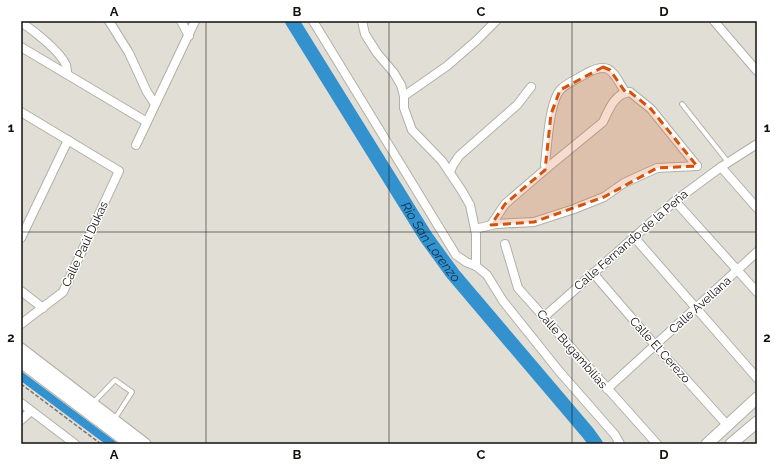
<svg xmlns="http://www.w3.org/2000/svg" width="778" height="465" font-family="Raleway,sans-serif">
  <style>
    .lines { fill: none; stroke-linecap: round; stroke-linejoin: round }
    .canal { stroke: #3391ce; stroke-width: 8 }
    .river { stroke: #3391ce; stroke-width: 14 }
    .service-casing { stroke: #b2afa7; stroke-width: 6 }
    .minor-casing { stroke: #b2afa7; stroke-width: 10 }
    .secondary-casing { stroke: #b2afa7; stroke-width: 13 }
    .path { stroke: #797772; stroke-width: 1.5; stroke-dasharray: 4 2; stroke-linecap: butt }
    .service { stroke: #fff; stroke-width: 4 }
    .minor { stroke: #fff; stroke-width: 8 }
    .secondary { stroke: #fff; stroke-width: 11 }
    .marked { fill: #d3520c; fill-opacity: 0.2; stroke: #d3520c; stroke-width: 3; stroke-dasharray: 8 5; stroke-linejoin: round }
    .grid { fill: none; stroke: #12110e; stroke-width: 1; stroke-opacity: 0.55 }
    .labels { text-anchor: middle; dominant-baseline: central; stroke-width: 3; stroke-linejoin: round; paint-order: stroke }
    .street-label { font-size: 12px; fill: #12110e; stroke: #fff }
    .water-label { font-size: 13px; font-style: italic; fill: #09314a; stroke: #fff }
    .neatline { fill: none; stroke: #12110e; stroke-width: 1.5 }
    .grid-label { font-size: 13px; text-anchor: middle; font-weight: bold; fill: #12110e }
  </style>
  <rect width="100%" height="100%" fill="#e1ded6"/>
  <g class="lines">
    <!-- canal -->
    <path class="canal" d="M21,376L112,444"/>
    <!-- river -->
    <path class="river" id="s1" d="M292,21L426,237L453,274L588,433L596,444"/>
    <!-- service casing -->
    <g class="service-casing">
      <g id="service">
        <path d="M682,104L728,162"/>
        <path d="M94,402L115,380L132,392L114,420"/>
      </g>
    </g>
    <!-- minor casing -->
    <g class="minor-casing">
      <g id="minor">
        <path d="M109,21L129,53L147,92L155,104"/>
        <path d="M181,21L189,36"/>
        <path d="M313,21L456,255L466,262L476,266L487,275L503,301L559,371L615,435L620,444"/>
        <path d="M362,21L365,34L377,53L394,73L401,85L404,96V108L412,130L442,161L462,191L470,205L476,234V266"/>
        <path d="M714,21L757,71"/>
        <path d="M21,22C34,31 60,51 66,65C67,68 67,72 67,74"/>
        <path d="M21,47L147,122"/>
        <path d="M404,96L447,66L477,40L496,21"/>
        <path d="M21,112L119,171L63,292L21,324"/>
        <path d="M136,145L195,21"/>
        <path d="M721,167L757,208"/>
        <path d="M547,168L545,165C547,148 549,101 561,89C567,83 579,78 587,73C612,60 613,74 626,93"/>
        <path d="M450,172L453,165L459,156L517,105L531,87"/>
        <path d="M675,201L757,292"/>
        <path d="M491,225L505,204L547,168L603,122C609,109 615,93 630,92L651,109L697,166"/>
        <path d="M475,229L496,224L534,222L574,209L604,197L624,183L657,168L697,166"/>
        <path d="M634,237L757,378"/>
        <path d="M21,238L68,140"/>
        <path d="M505,244L518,288L657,444"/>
        <path d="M593,273L655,345L728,426"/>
        <path d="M21,291L43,308"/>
        <path d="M544,317L675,201L721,167L757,144"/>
        <path d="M607,389L757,252"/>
        <path d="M21,403L75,444"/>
        <path d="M21,420L31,411"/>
      </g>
    </g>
    <!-- secondary casing -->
    <g class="secondary-casing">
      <g id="secondary">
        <path d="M21,349L145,444"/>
        <path d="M21,362L130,444"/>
        <path d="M707,444L757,398"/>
        <path d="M731,444L757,422"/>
      </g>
    </g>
    <!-- path -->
    <path class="path" d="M21,384L101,444"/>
    <!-- service -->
    <use href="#service" class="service"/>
    <!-- minor -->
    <use href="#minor" class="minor"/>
    <!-- secondary -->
    <use href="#secondary" class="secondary"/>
  </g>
  <!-- marked area -->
  <path class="marked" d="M603,67L610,70L626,93L630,92L651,109L697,166L657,168L604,197L534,222L491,225L505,204L545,170L551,114L560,90Z"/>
  <!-- grid -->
  <path class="grid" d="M206,21V444M389,21V444M572,21V444M21,232H757"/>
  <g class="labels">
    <!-- street labels -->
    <g class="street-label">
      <text transform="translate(631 240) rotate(-41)">Calle Fernando de la Peña</text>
      <text transform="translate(85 244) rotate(-65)">Calle Paúl Dukas</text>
      <text transform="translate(700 305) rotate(-42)">Calle Avellana</text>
      <text transform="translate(572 349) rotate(49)">Calle Bugambilias</text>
      <text transform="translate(660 350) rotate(48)">Calle El Cerezo</text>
    </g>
    <!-- water labels -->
    <g class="water-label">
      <text stroke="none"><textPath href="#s1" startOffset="261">Rio San Lorenzo</textPath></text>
    </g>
  </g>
  <!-- border -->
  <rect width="778" height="465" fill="none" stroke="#ffffff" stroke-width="44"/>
  <rect x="22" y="22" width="734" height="421" class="neatline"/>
  <g class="grid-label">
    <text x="114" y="16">A</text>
    <text x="297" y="16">B</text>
    <text x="481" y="16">C</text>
    <text x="664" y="16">D</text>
    <text x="11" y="132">1</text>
    <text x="767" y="132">1</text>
    <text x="11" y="342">2</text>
    <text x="767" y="342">2</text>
    <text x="114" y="459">A</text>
    <text x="297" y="459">B</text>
    <text x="481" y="459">C</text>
    <text x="664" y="459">D</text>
  </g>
</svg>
